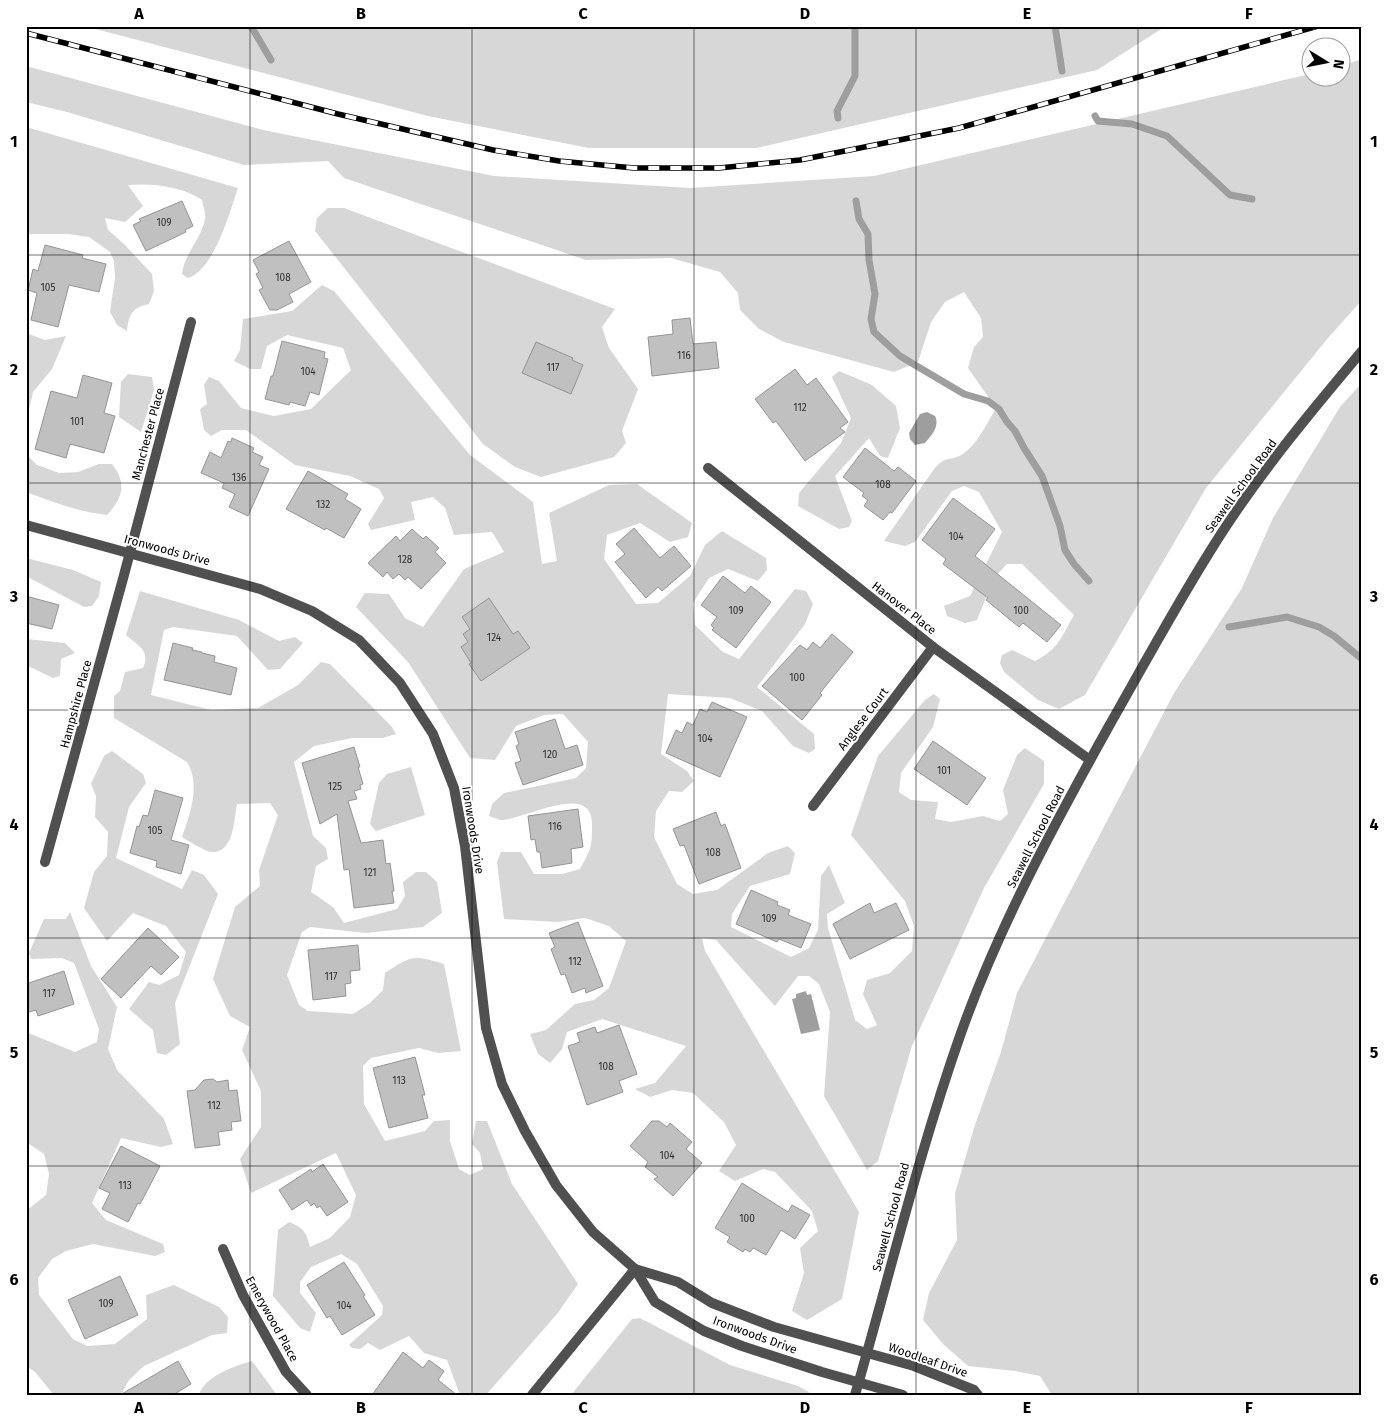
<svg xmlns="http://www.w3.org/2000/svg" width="1388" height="1421" font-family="'Fira Sans',sans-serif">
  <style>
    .green { fill: #d7d7d7 }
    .water { fill: #9e9e9e }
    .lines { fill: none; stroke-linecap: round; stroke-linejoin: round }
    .stream { stroke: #9e9e9e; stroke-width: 7 }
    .building { fill: #c0c0c0; stroke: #949494 }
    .minor { stroke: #505050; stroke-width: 10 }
    .tertiary { stroke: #505050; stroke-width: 10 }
    .rail-casing { stroke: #000; stroke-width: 5.5 }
    .rail { stroke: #fff; stroke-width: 4; stroke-dasharray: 11; stroke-linecap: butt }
    .grid { fill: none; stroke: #000; stroke-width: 1; stroke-opacity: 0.55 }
    .labels { text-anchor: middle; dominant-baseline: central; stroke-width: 4; stroke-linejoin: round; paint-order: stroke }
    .number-label { font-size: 10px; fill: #303030 }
    .street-label { font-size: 12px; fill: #000; stroke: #fff }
    .neatline { fill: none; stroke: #000; stroke-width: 2 }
    .grid-label { font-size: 16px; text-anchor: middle; font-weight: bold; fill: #000 }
  </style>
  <rect width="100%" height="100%" fill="#fff"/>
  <!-- green -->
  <g class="green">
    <path d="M84,26H1166L1097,70L756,148H589L428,116Z"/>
    <path d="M1362,59V300L1328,338L1206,488L1085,695L1059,709L1038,700L1004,672L1000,663L1002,655L1012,650L1035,661C1059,649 1061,637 1074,615L1022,564H1007L994,578L977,620L965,623L947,616L944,606L970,596L1002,532L979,492L964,486L952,491L915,542L905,546L884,541L934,469C947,455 947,462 961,455C977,446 987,423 996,408L968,368L974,347L983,337L981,318L964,292L945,302L931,322L918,362L894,372L784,342L759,329L740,310L738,293L720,272L671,258L586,260L344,178L328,161L244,165L67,112L26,102V66L263,130L494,176L690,188L874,176L1310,74V78H1340L1341,66Z"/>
    <path d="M26,127L238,188C230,212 214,270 188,278L182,274C184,254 201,240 205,219C206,214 203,206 202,200C181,186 153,183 128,185L143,206L125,222L105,218L108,230L125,245L152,274L154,291L149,304C131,308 129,315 127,331L117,325L110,312L115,278L114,261L110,252L89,237L68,234H29L26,240Z"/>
    <path d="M328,208H344L615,309L602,327L609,348L638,389L622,431L626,443L614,457L541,477L515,467L483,444L315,231L317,218Z"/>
    <path d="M322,285L334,291L470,455L533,502L542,564L557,561L549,513L609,485L637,484L692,523L688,537L670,542L640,523L607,535L604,559L636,604L658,603L690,576L705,545L722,531L766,558L767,570L758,581L728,569L709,578L693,603L695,625L723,652L739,659L795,589L806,591L813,604L805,624L757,687L814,734L815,749L809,753L793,746L762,711L730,698L668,694L661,754L687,771L694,781L682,792L669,791L656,811L654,837L677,884L693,894L717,890L768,853L788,846L795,853L790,874L750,886L732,914L731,927L791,957L809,948L818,930L821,876L829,865L845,903L827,914L828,928L855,1020L867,1029L877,1025L863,994L867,980L890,973L912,951L914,926L905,901L851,835L878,756L925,700L934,694L940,699L933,727L901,773L899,792L911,800L938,802L935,819L951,822L983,816L1000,821L1008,814L1003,790L1017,755L1025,748L1044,761V784L984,888L912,1046L878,1161L867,1170L824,1096L830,1012L819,984L809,976H798L775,1006L716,940L702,938L705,951L859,1212L842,1299L807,1320L792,1311L804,1273L800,1248L818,1231L812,1211L775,1172L763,1169L735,1181L719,1171L736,1145L724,1122L693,1093L672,1090L650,1097L635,1089L655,1083L686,1046L602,1019L567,1032L562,1049L550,1063L538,1054L530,1034L546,1030L575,1004L594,1000L609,988L626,941L609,926L585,918L558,922L504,919L497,862L501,852H521L534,874H562L580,869C591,849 592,848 592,825C593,779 522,821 500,820C497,819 492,817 489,816L492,804L504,793L576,778L586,768L588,742L563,714L544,715L516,726L495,760L470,758L408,662L356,607L365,593L389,594L405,618L423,627L464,569L504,552L492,532L454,535L445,508L433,497L411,502L415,520L371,530L368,524L384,498L379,489L350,476L295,465L246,430H222L211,436L204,430L200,409L207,404L204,385L209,377L219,381L241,408L274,416L311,409L351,370L343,348L287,335L267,346L261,369H250L234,361L240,350L243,319L292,311Z"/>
    <path d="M26,333L45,340L66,336L52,369L33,392L26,423Z"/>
    <path d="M839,371L872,385L896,406L900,428L888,458L880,456L869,438L835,476L852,521L849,527L839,529L798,506L799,493L841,443L851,418L832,377Z"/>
    <path d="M128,374L152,377L154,390L141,432L119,417L121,382Z"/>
    <path d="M1362,383V1395H1052L1040,1376L1015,1371L968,1366L944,1345L923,1320L929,1293L957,1240L955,1193L975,1125L1001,1052L1017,993L1174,693L1242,588L1273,518L1340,407Z"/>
    <path d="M26,454L37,465L59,473L78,472L99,464H112C127,483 123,498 107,515C79,512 53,502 26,492Z"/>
    <path d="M26,558L73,570L101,582L99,596L92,606L84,607L26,576Z"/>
    <path d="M140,591L239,620L279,641L295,637L303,643L280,669L268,670L237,636L173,627L164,630L151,695L211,710L258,708L298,685L321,662L330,664L392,727L396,734L383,738H352L314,746L294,762L313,836L326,848L328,859L316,866L311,892L333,907L344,923L397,909L405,896L403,882L416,872H426L437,882L442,913L423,927L366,933L310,927L302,932L287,975L299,1005L308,1011L353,1014L370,1003L383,990L385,973C412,955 414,955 444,964L461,1051L438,1053L419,1048L371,1058L363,1066L364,1104L385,1141L425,1131L434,1121L450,1120V1141L459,1169L470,1175L483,1169L480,1153L472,1144L476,1121H487L512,1184L578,1284L557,1314L486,1395H460L447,1360L424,1353L409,1336L380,1350L368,1343L360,1349L352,1348L349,1345L382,1315L383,1306L357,1264L341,1254L311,1267L300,1282V1293L316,1313L310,1332L300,1328L273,1296L278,1230L289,1222C304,1228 306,1232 310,1247L330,1238L350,1217L356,1195L336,1153L251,1193L240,1159L261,1127V1091L242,1050L250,1027L230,1016L213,979L235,907L260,886L259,870L278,815L270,803L237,804C234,819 234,854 211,852C204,851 189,841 182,837C190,814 201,785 187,762L114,718V696L120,691L125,672L143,668C151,650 138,646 126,635Z"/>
    <path d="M26,639L65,643L75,653L61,659L60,676L53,678L26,665Z"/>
    <path d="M112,751L143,774L146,783L129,807L116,858L182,889L192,870L204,875L218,894L175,1003L180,1044L166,1055L157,1053L153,1030L129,1009L149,982L159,985L179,975L186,952L166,926L133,913L107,941L84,908L94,872L107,856L108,832L95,817L96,796L91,784L104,756Z"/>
    <path d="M411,767L425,815L376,831L370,824L379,783L387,774Z"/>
    <path d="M70,912L91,966L117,1007L108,1049L117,1070L164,1119L173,1144L161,1147L121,1138L92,1203L106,1220L163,1244L165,1252L155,1256L93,1244L66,1251L52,1259L38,1278L39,1295L73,1339L87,1346L115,1344L147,1319L146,1295L174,1285L219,1307L228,1317L227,1333L212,1335L144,1366L129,1380L121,1395H54L35,1372L26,1366V1211L46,1195L49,1174L44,1154L26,1142V1032L75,1052L97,1042L99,1029L74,963L62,958L31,959L29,953L44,919H66Z"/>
    <path d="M640,1318L730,1365L798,1386L809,1392V1395H571L632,1319Z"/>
    <path d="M252,1361L277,1395H199C204,1376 235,1366 252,1361Z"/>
  </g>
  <!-- water -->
  <g class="water">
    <path d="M927,412L935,416C940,426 932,435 925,443L915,445L910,439L909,433L920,414Z"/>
    <path d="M806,991L807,995L811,994L820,1030L801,1034L792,999L796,998V994Z"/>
  </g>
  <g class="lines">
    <!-- stream -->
    <g class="stream">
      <path d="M251,26L271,60"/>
      <path d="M1055,26L1062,71"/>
      <path d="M1095,116L1098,121L1132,124L1167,136L1230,195L1252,199"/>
      <path d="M838,118L837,111L855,76V26"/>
      <path d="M856,201L859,219L868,234L869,260L875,294L871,319L874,332L900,356L920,368L964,394L988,401L999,409L1007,422L1015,431L1024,448L1042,476L1060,526L1065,550L1074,564L1089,581"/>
      <path d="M1229,627L1287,617L1319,627L1334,636L1362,659"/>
    </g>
  </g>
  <!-- building -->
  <g class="building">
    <path d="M182,201L193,226L185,230L186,232L146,251L133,225L141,221L139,219Z"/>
    <path d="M289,241L311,282L289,294L293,302L277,310H270L259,290L263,288L256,274L259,272L253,260Z"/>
    <path d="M45,245L83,255L82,258L106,264L99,292L69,285L58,327L31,320L37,293L28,290L33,269L38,271Z"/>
    <path d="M690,318L693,344L716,342L719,368L652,376L648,337L673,334L672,320Z"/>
    <path d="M282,341L325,352L324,358L328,359L319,395L310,392L305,406L290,402L289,405L265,399L271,376H273Z"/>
    <path d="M536,342L573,358L572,360L583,365L571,394L522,373Z"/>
    <path d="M795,369L807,385L816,378L848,422L840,428L845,432L805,461L776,421L773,423L755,399Z"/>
    <path d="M83,375L112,383L104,413L115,416L104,453L70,444L66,458L35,449L51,391L77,398Z"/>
    <path d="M232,438L254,448L252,452L263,457L259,465L269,469L248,516L229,507L235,494L222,488L224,483L201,473L210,452L221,458L228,441L231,442Z"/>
    <path d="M865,448L894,471L898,467L916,481L892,513L890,512L883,520L864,506L868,500L862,496L864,493L843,477Z"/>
    <path d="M308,471L348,494L345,499L361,509L344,538L326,528L325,530L286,509Z"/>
    <path d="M953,498L995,529L975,556L1061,625L1047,642L1023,623L1019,627L986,600L988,598L943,564L946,559L922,540Z"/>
    <path d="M634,528L660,558L674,546L691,566L662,591L658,587L646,598L615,562L625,554L616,544Z"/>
    <path d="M412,529L423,539L426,536L439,548L435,552L446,563L421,589L408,577L405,580L399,574L393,579L387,572L383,577L368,563L396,536L400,541Z"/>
    <path d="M723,576L745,593L751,586L771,602L736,648L712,630L714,628L711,625L717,617L701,605Z"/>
    <path d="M26,596L59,605L52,629L26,623Z"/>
    <path d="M489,598L513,634L518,631L530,648L481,681L469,664L471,663L461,647L468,642L463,634L470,629L462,617Z"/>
    <path d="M832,634L853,652L820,693L822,695L802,720L762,686L800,645L807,650L813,642L820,648Z"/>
    <path d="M173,643L193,648L192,650L202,652V653L215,656L214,662L237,668L231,695L164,680Z"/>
    <path d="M712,702L747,717L720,777L666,753L676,730L682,733L687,722L693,725L700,709L707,712Z"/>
    <path d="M555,719L565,749L577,745L583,765L523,785L515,763L521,761L516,746L519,744L515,732Z"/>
    <path d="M933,741L986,778L967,805L914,769Z"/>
    <path d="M354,747L360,767H358L363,784L360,785L361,789L354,791L357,799L348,801L361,843L383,840L386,864L390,863L394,891H392L394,903L354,908L349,869L344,870L337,814L320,824L302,763Z"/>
    <path d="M155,790L183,798L171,840L189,845L181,874L156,867L157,861L130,853L137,826L139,827L143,815L148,816Z"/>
    <path d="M578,809L583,847L571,849L572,863L542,868L540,852H537L535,839L531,840L528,816Z"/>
    <path d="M716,812L721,826L725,824L741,868L699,884L684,845L680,846L673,829Z"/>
    <path d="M751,890L778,902L777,905L790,910L788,915L811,924L801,948L779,939L777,942L736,924Z"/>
    <path d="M870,903L874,913L896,903L909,930L850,959L833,924Z"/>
    <path d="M578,922L603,986L586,993L585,988L572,993L565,974L561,975L551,949L555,947L549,933Z"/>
    <path d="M148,928L179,957L161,975L151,966L121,998L101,979Z"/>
    <path d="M358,945L360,970L350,971L351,983L345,984L346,996L313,1000L308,950Z"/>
    <path d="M64,971L74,1004L38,1016L36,1010L26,1013V984Z"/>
    <path d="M619,1025L637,1074L619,1081L623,1092L587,1105L568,1046L580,1042L577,1033L595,1027L597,1033Z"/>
    <path d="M415,1057L425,1095H422L428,1118L389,1128L373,1068Z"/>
    <path d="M213,1079L217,1082L228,1080L229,1091L237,1090L241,1121L231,1122L232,1130L218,1132L220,1145L195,1148L187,1091L195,1090L204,1080Z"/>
    <path d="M652,1121H659L667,1127L670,1123L692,1142L686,1149L702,1163L673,1196L654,1179L658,1177L645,1167L648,1162L630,1146Z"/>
    <path d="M121,1146L160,1166L147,1191L140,1204L138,1203L128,1222L102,1209L110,1193L99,1188Z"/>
    <path d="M323,1164L348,1202L327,1216L320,1206L317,1208L314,1203L311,1206L307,1200L292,1210L279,1190L311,1169L312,1172Z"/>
    <path d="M742,1183L788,1212L792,1205L810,1215L795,1239L781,1230L766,1255L753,1248L750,1252L745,1249L743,1252L727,1242L730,1237L715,1228Z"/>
    <path d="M344,1262L365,1295L363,1296L375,1315L342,1335L330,1316L327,1318L307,1285Z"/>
    <path d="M120,1276L138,1315L85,1339L68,1300Z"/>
    <path d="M403,1352L423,1368L429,1360L444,1371L438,1380L457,1395H372Z"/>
    <path d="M178,1361L191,1384L173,1395H120Z"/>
  </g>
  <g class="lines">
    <!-- minor -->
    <g class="minor">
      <path d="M708,468L933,647L1090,760"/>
      <path d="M26,525L260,589L312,611L359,640L400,683L433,734L454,788L465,846L486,1028L502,1084L525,1131L556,1185L593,1232L635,1269L655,1302L704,1331L742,1346L822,1372L903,1395"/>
      <path d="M813,806L933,647"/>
      <path d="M45,862L124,575L191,322"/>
      <path d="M223,1249L243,1295L286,1372L307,1395"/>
      <path d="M635,1269L678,1282L712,1303L774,1327L914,1366L974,1390L978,1395"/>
      <path d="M532,1395L635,1269"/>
    </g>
    <!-- tertiary -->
    <path class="tertiary" d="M855,1395C890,1274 919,1152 961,1033C999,926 1054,825 1109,726C1142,668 1174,609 1209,553C1253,481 1308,415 1362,351"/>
    <!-- rail casing -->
    <g class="rail-casing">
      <path id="rail" d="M26,33L338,114L493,150L559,161L634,168H719L800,160L959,128L1318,26"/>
    </g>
    <!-- rail -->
    <use href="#rail" class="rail"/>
  </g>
  <!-- grid -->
  <path class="grid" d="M250,26V1395M472,26V1395M694,26V1395M916,26V1395M1138,26V1395M26,255H1362M26,483H1362M26,710H1362M26,938H1362M26,1166H1362"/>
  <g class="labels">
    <!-- number labels -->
    <g class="number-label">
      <text x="164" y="223">109</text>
      <text x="283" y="278">108</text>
      <text x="48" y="288">105</text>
      <text x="684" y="356">116</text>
      <text x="553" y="368">117</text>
      <text x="308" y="372">104</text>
      <text x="800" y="408">112</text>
      <text x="77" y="422">101</text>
      <text x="239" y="478">136</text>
      <text x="883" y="485">108</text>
      <text x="323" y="505">132</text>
      <text x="956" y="537">104</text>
      <text x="405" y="560">128</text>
      <text x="736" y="611">109</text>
      <text x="1021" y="611">100</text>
      <text x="494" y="638">124</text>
      <text x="797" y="678">100</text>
      <text x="705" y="739">104</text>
      <text x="550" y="755">120</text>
      <text x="944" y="771">101</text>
      <text x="335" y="787">125</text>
      <text x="555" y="827">116</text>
      <text x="155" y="831">105</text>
      <text x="713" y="853">108</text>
      <text x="370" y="873">121</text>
      <text x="769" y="919">109</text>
      <text x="575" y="962">112</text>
      <text x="331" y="977">117</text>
      <text x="49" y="994">117</text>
      <text x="606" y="1067">108</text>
      <text x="399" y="1081">113</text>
      <text x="214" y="1106">112</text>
      <text x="667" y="1156">104</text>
      <text x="125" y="1186">113</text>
      <text x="747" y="1219">100</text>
      <text x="106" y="1304">109</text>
      <text x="344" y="1306">104</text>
    </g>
    <!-- street labels -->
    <g class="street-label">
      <text transform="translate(148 434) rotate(-75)">Manchester Place</text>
      <text transform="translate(1241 486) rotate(-54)">Seawell School Road</text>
      <text transform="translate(167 550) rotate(15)">Ironwoods Drive</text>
      <text transform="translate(904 608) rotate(38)">Hanover Place</text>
      <text transform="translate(76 704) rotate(-75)">Hampshire Place</text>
      <text transform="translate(863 719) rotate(-53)">Anglese Court</text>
      <text transform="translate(473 830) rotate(81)">Ironwoods Drive</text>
      <text transform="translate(1036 837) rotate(-63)">Seawell School Road</text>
      <text transform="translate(891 1217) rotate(-75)">Seawell School Road</text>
      <text transform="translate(272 1319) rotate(61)">Emerywood Place</text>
      <text transform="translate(755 1335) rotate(20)">Ironwoods Drive</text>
      <text transform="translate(928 1360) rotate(19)">Woodleaf Drive</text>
    </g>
  </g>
  <!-- border -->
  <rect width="1388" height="1421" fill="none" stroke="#ffffff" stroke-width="55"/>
  <!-- north arrow -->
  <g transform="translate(1326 62) rotate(100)"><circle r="24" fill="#ffffff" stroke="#999999"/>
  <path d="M0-4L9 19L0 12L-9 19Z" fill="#000000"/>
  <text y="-8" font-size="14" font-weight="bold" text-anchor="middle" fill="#000000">N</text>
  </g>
  <rect x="28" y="28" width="1332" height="1366" class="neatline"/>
  <g class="grid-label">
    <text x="139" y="19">A</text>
    <text x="361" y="19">B</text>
    <text x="583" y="19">C</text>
    <text x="805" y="19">D</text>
    <text x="1027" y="19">E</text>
    <text x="1249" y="19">F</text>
    <text x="14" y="147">1</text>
    <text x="1374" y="147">1</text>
    <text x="14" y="375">2</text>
    <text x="1374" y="375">2</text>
    <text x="14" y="602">3</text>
    <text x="1374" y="602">3</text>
    <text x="14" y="830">4</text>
    <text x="1374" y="830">4</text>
    <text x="14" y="1058">5</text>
    <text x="1374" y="1058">5</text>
    <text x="14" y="1285">6</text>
    <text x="1374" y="1285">6</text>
    <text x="139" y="1413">A</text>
    <text x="361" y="1413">B</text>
    <text x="583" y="1413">C</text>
    <text x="805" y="1413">D</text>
    <text x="1027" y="1413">E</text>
    <text x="1249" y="1413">F</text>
  </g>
</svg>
